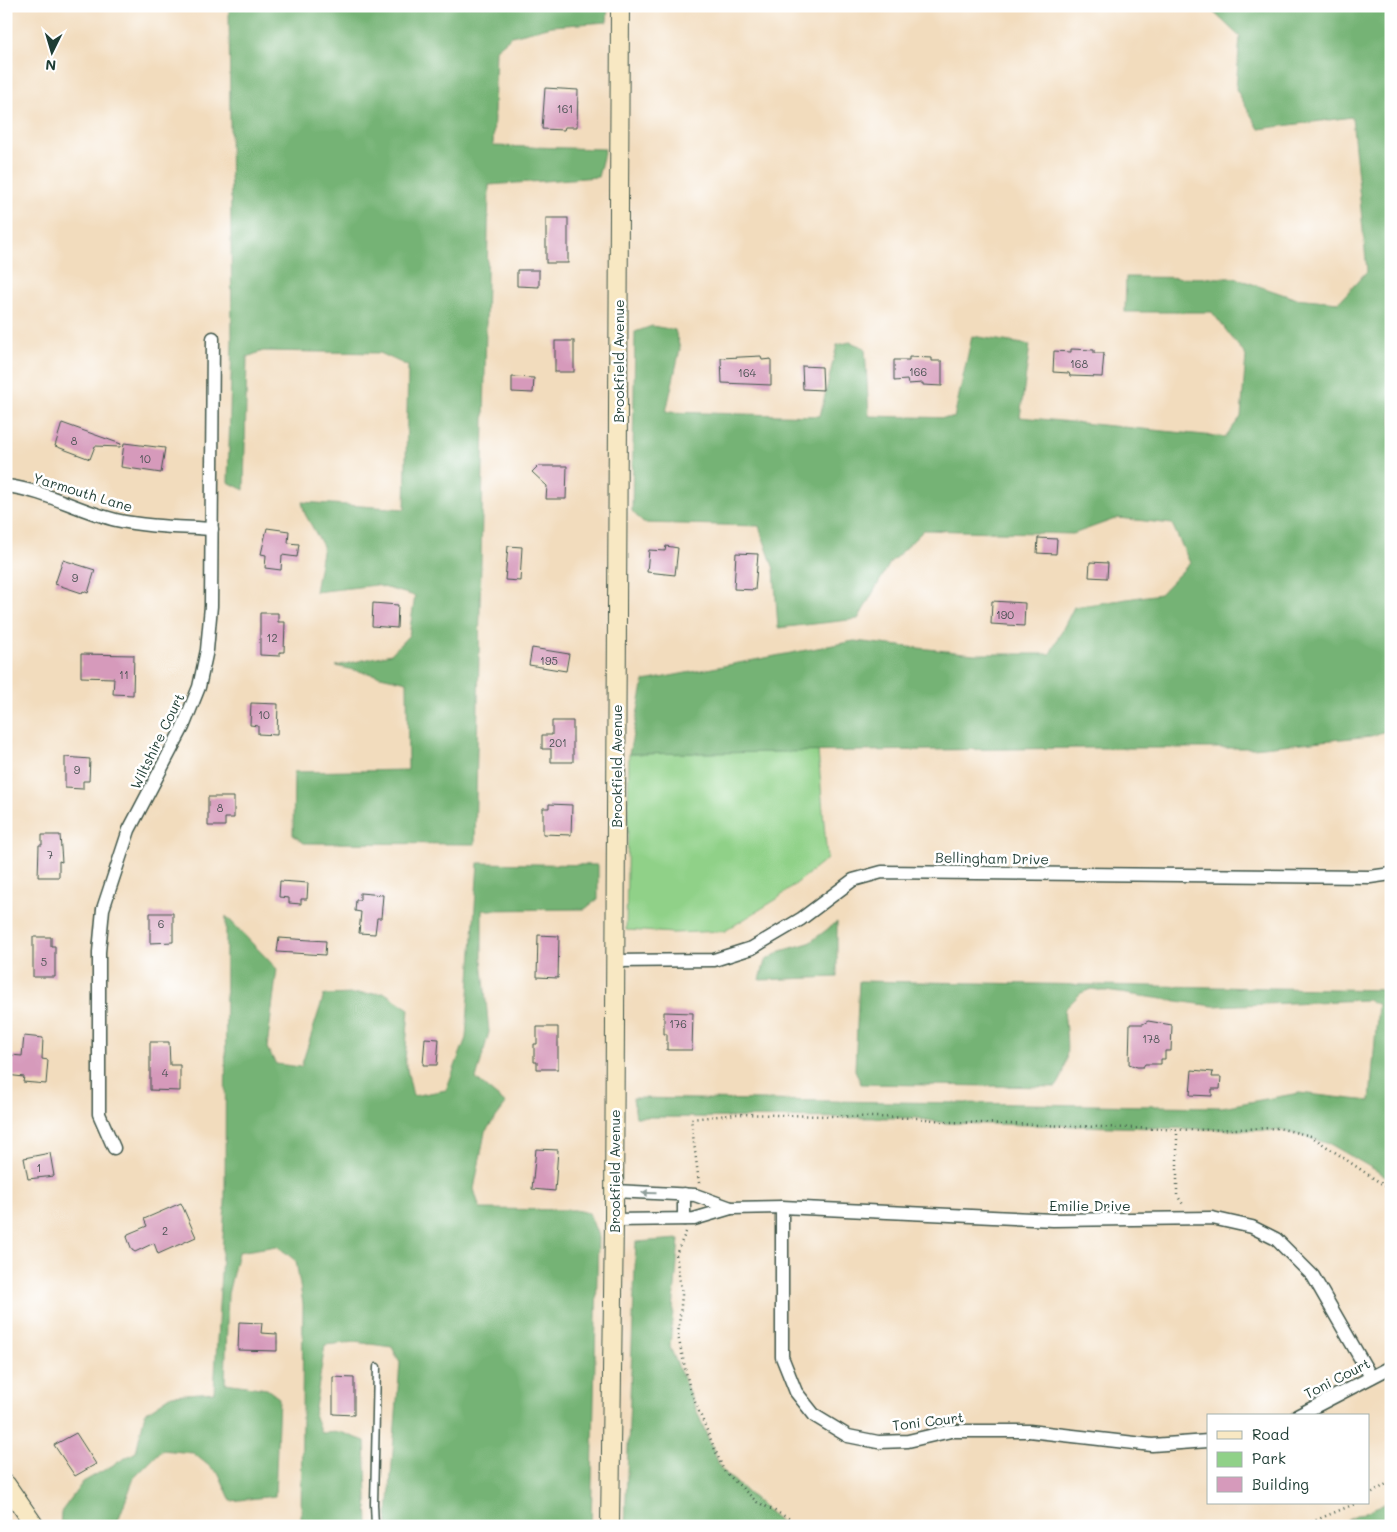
<svg xmlns="http://www.w3.org/2000/svg" width="1397" height="1532" font-family="Mali,sans-serif">
  <style>
    .green { fill: #90d188; stroke: #58875e }
    .forest { fill: #74b374; stroke: #4a7854 }
    .building { fill: #d69abb }
    .lines { fill: none; stroke-linecap: round; stroke-linejoin: round }
    .service-casing { stroke: #3f5549; stroke-width: 9 }
    .minor-casing { stroke: #3f5549; stroke-width: 15 }
    .secondary-casing { stroke: #3f5549; stroke-width: 20 }
    .path { stroke: #3f5549; stroke-width: 2.5; stroke-dasharray: 1 4; stroke-linecap: butt }
    .service { stroke: #fff; stroke-width: 6 }
    .minor { stroke: #fff; stroke-width: 12 }
    .secondary { stroke: #f8e8c3; stroke-width: 18 }
    .oneway { fill: #8f9e9a }
    .labels { text-anchor: middle; dominant-baseline: central; stroke-width: 5; stroke-linejoin: round; paint-order: stroke }
    .number-label { font-size: 11px; fill: #4d5456 }
    .street-label { font-size: 14px; fill: #1f3d34; stroke: #fff }
  </style>
  <rect width="100%" height="100%" fill="#fff"/>
  <filter id="ink" filterUnits="userSpaceOnUse"><feTurbulence type="fractalNoise" baseFrequency=".02" numOctaves="2"/><feDisplacementMap in="SourceGraphic" scale="10" xChannelSelector="R" yChannelSelector="G"/><feConvolveMatrix kernelMatrix="1 2 1 2 8 2 1 2 1" color-interpolation-filters="sRGB"/></filter>
  <filter id="wash" filterUnits="userSpaceOnUse"><feTurbulence type="fractalNoise" baseFrequency=".0096" numOctaves="4" result="noise"/><feDisplacementMap in="SourceGraphic" scale="20" xChannelSelector="R" yChannelSelector="G"/><feGaussianBlur stdDeviation="1.12" result="paint"/><feColorMatrix in="noise" values="0 0 0 0 0 0 0 0 0 0 0 0 0 0 0 0 0 1.4 0 .05"/><feComposite in="paint" operator="in"/></filter>
  <g filter="url(#wash)">
    <rect width="100%" height="100%" fill="#f2dcbd"/>
    <!-- green -->
    <path class="green" d="M818,751L827,859L777,899L725,931L673,933L626,930L629,754Z"/>
    <!-- forest -->
    <g class="forest">
      <path d="M229,6H608L607,22L552,26L512,36L496,49L493,146L605,149L598,177L489,185L475,844L304,843L293,835L294,772L408,770L407,682L336,666L391,654L409,635L415,596L376,585L315,592L323,546L305,514L302,502L405,509L408,366L380,353L263,351L247,357L244,490L228,482L232,341Z"/>
      <path d="M1207,6H1391V729L1371,736L1253,748H1084L629,754L644,681L854,641L974,654H1050L1074,607L1160,594L1190,563L1172,524L1118,518L1073,534L924,530L890,563L858,619L778,628L774,569L759,526L643,523L632,511L635,332L652,326L675,330L680,349L666,412L820,416L837,345L850,342L865,348L869,416L954,418L972,336L1030,345L1020,417L1225,437L1241,417L1246,356L1212,312H1125L1126,277L1235,278L1294,298L1339,302L1367,271L1352,117L1259,129L1236,89L1240,37Z"/>
      <path d="M478,863L598,865V899L585,909L482,910V959L489,1032L476,1079L506,1104L485,1132L474,1189L480,1209L575,1210L589,1213L598,1236L591,1526H387L400,1363L392,1347L355,1342L325,1345L314,1414L321,1433L340,1432L365,1441L368,1526H301L303,1304L296,1261L277,1246L238,1252L228,1294L225,1383L267,1389L279,1398L275,1496L231,1501L219,1474L193,1453L162,1450L134,1478L116,1526H60L61,1512L83,1482L136,1452L145,1413L172,1395L214,1392L225,1203L226,916L277,969L267,1048L276,1064L301,1067L324,995L385,993L409,1009L405,1060L413,1096L446,1090L466,1038Z"/>
      <path d="M837,922V977L760,980L765,961L781,951L809,943Z"/>
      <path d="M859,981L1391,990V1179L1330,1144L1284,1131L944,1123L916,1118L636,1117L633,1098L1222,1107L1299,1093L1370,1101L1378,1004L1367,1000L1213,1006L1091,989L1081,993L1064,1010C1066,1035 1072,1066 1056,1087L861,1084L855,1070Z"/>
      <path d="M679,1239L670,1347L721,1469L785,1526H625L636,1242Z"/>
      <path d="M1390,1501L1389,1526H1334Z"/>
    </g>
    <g id="blocks">
      <!-- building -->
      <g class="building">
        <path d="M545,88L578,90L577,127H565L564,130L542,129Z"/>
        <rect x="546" y="218" width="22" height="45"/>
        <path d="M517,270H539V287L517,286Z"/>
        <rect x="555" y="341" width="19" height="31"/>
        <path d="M1071,349L1094,350V353H1104L1102,377L1070,376L1069,373L1053,372L1054,351L1071,352Z"/>
        <path d="M761,356L762,360L771,359V385L722,383L721,358Z"/>
        <path d="M909,357L932,358V361H942V386L923,385V383L908,384L907,380L894,381V360H909Z"/>
        <path d="M802,366L822,367L823,390L803,389Z"/>
        <path d="M512,377L534,378L533,393L512,392Z"/>
        <path d="M62,423L121,444L120,447L95,446L90,459L55,446Z"/>
        <path d="M124,443L165,448L161,473L121,467Z"/>
        <path d="M538,466H567L566,499H546L547,486L532,472Z"/>
        <path d="M267,528L289,531L288,543L299,544L297,557L282,555L281,570L265,568L266,555L261,554Z"/>
        <path d="M1038,538L1057,539L1056,554L1037,553Z"/>
        <path d="M508,546L522,547L520,581L505,580Z"/>
        <path d="M666,546L678,548L675,575L647,572L649,550L665,551Z"/>
        <path d="M736,553L758,554L755,590L734,589Z"/>
        <path d="M63,560L95,570L88,593L83,591L82,593L55,584Z"/>
        <path d="M1090,562L1108,563L1107,578L1089,577Z"/>
        <path d="M992,601L1025,603L1024,626L991,624Z"/>
        <path d="M373,603L398,605L397,628L372,626Z"/>
        <path d="M260,613H278V622H285L284,652H280V656L260,655Z"/>
        <path d="M532,648L569,654L566,671L529,665Z"/>
        <path d="M81,654L134,655L133,695L113,694L114,678L81,677Z"/>
        <path d="M251,703L278,704L277,735L258,734V726L250,725Z"/>
        <path d="M552,721H573V762H551V749H542V735H552Z"/>
        <path d="M65,757L90,759L89,781H83V789L65,788Z"/>
        <path d="M208,797H234V818H225V826H208Z"/>
        <path d="M549,804L572,805L571,835L543,834V808H549Z"/>
        <path d="M42,835H60L62,862L59,861V877H38L39,845H42Z"/>
        <path d="M280,881L308,883L307,899H301V904L289,903V898L279,897Z"/>
        <path d="M360,893L383,895L381,918H377L375,934L359,933L361,912L355,911L356,900H360Z"/>
        <path d="M150,913H173V942L150,943Z"/>
        <path d="M538,935L559,936L558,978L537,977Z"/>
        <path d="M33,937H51V946H55V977H33Z"/>
        <path d="M279,938L326,941L325,955L277,952Z"/>
        <path d="M664,1012L693,1013L692,1050H667V1034H664Z"/>
        <path d="M1148,1021L1172,1025L1171,1051H1165V1059H1161V1064H1145L1143,1067H1137L1129,1064L1130,1024H1143Z"/>
        <path d="M537,1027H558V1069H537V1062H534V1044H537Z"/>
        <path d="M24,1036L43,1038L42,1059L48,1060L46,1084L23,1082L24,1077L6,1075V1058H11V1055L22,1056Z"/>
        <path d="M425,1038L439,1039L437,1065H423Z"/>
        <path d="M150,1042H169L170,1065H180V1091L150,1090Z"/>
        <path d="M1192,1070L1213,1072L1212,1077H1221L1220,1089H1212V1096L1190,1095Z"/>
        <path d="M536,1149L558,1150L555,1191L532,1189Z"/>
        <path d="M50,1153L54,1176L28,1179L24,1158Z"/>
        <path d="M181,1203L196,1237L158,1254L154,1243L135,1252L132,1250L127,1237L128,1234L147,1226L144,1219Z"/>
        <path d="M239,1322L262,1323L261,1333L277,1334V1351L238,1350Z"/>
        <path d="M333,1377L354,1378V1415L333,1414Z"/>
        <path d="M76,1433L96,1464L75,1476L54,1445Z"/>
      </g>
    </g>
  </g>
  <g filter="url(#ink)">
    <use href="#blocks" fill-opacity="0" stroke="#3f5549" stroke-width="1"/>
    <g class="lines">
      <!-- service casing -->
      <g class="service-casing">
        <path id="service" d="M375,1526L374,1504L377,1367"/>
      </g>
      <!-- minor casing -->
      <g class="minor-casing">
        <g id="minor">
          <path d="M6,486C44,490 79,511 116,520C147,527 180,527 212,529"/>
          <path d="M615,961L714,960L752,948L801,919L853,880L882,872L1370,877L1391,874"/>
          <path d="M114,1148L99,1114V952L103,909L129,830L183,727L199,687L207,650L211,606L213,338"/>
          <path d="M614,1191L695,1195L731,1208"/>
          <path d="M782,1207V1357L796,1392L815,1416L848,1436L878,1442L908,1441L951,1431H1029L1152,1445L1208,1441"/>
          <path d="M684,1219V1194"/>
          <path d="M614,1220L694,1219L731,1208L782,1207L1053,1220L1212,1218L1252,1227L1276,1239L1313,1276L1371,1377"/>
          <path d="M1297,1416L1391,1367"/>
        </g>
      </g>
      <!-- secondary casing -->
      <g class="secondary-casing">
        <g id="secondary">
          <path d="M6,1484L35,1526"/>
          <path d="M610,1526L614,1220L620,6"/>
        </g>
      </g>
      <!-- path -->
      <g class="path">
        <path d="M1177,1129V1195L1184,1206"/>
        <path d="M699,1183L691,1119L736,1114L918,1118L950,1122L1191,1130L1278,1128L1311,1136L1391,1190"/>
        <path d="M686,1232L676,1254L682,1295L678,1336L690,1390L724,1471L757,1502L804,1526"/>
        <path d="M1368,1496L1391,1481"/>
        <path d="M1302,1526L1357,1503"/>
      </g>
      <!-- service -->
      <use href="#service" class="service"/>
      <!-- minor -->
      <use href="#minor" class="minor"/>
      <!-- secondary -->
      <use href="#secondary" class="secondary"/>
    </g>
    <!-- one-way arrows -->
    <defs><path id="oneway-solid" d="M-6-.8H1V-3.2L6.5 0L1 3.2V.8H-6Z" transform="scale(1.25)"/></defs>
    <use class="oneway" href="#oneway-solid" transform="translate(649 1193) rotate(-178)"/>
  </g>
  <g class="labels">
    <!-- number labels -->
    <g class="number-label">
      <text x="565" y="108">161</text>
      <text x="1079" y="363">168</text>
      <text x="918" y="371">166</text>
      <text x="747" y="372">164</text>
      <text x="74" y="440">8</text>
      <text x="145" y="458">10</text>
      <text x="75" y="577">9</text>
      <text x="1005" y="614">190</text>
      <text x="272" y="637">12</text>
      <text x="549" y="660">195</text>
      <text x="124" y="674">11</text>
      <text x="264" y="714">10</text>
      <text x="558" y="742">201</text>
      <text x="77" y="769">9</text>
      <text x="220" y="807">8</text>
      <text x="50" y="854">7</text>
      <text x="161" y="923">6</text>
      <text x="44" y="961">5</text>
      <text x="678" y="1023">176</text>
      <text x="1151" y="1038">178</text>
      <text x="165" y="1072">4</text>
      <text x="39" y="1167">1</text>
      <text x="165" y="1230">2</text>
    </g>
    <!-- street labels -->
    <g class="street-label">
      <text transform="translate(618 361) rotate(-90)">Brookfield Avenue</text>
      <text transform="translate(83 492) rotate(17)">Yarmouth Lane</text>
      <text transform="translate(157 741) rotate(-64)">Wiltshire Court</text>
      <text transform="translate(616 766) rotate(-90)">Brookfield Avenue</text>
      <text transform="translate(992 858) rotate(1)">Bellingham Drive</text>
      <text transform="translate(614 1171) rotate(-90)">Brookfield Avenue</text>
      <text x="1090" y="1205">Emilie Drive</text>
      <text transform="translate(1337 1378) rotate(-27)">Toni Court</text>
      <text transform="translate(928 1421) rotate(-7)">Toni Court</text>
    </g>
  </g>
  <!-- margin -->
  <rect width="1397" height="1532" fill="none" stroke="#fff" stroke-width="25"/>
  <!-- legend -->
  <rect x="1207" y="1414" width="162" height="90" fill="#ffffff" stroke="#a5b1ae"/>
  <rect x="1217" y="1431" width="25" height="8" fill="#f8e8c3" stroke="#a5b1ae"/>
  <text x="1252" y="1440" font-size="15" fill="#1f3d34">Road</text>
  <rect x="1217" y="1452" width="25" height="15" fill="#90d188" stroke="#a5b1ae"/>
  <text x="1252" y="1464" font-size="15" fill="#1f3d34">Park</text>
  <rect x="1217" y="1477" width="25" height="15" fill="#d69abb" stroke="#a5b1ae"/>
  <text x="1252" y="1490" font-size="15" fill="#1f3d34">Building</text>
  <!-- north arrow -->
  <g transform="translate(52 52) rotate(185)" stroke="#ffffff" stroke-width="4" paint-order="stroke">
  <path d="M0-4L9 19L0 12L-9 19Z" fill="#1f3d34"/>
  <text y="-8" font-size="14" font-weight="bold" text-anchor="middle" fill="#1f3d34">N</text>
  </g>
</svg>
